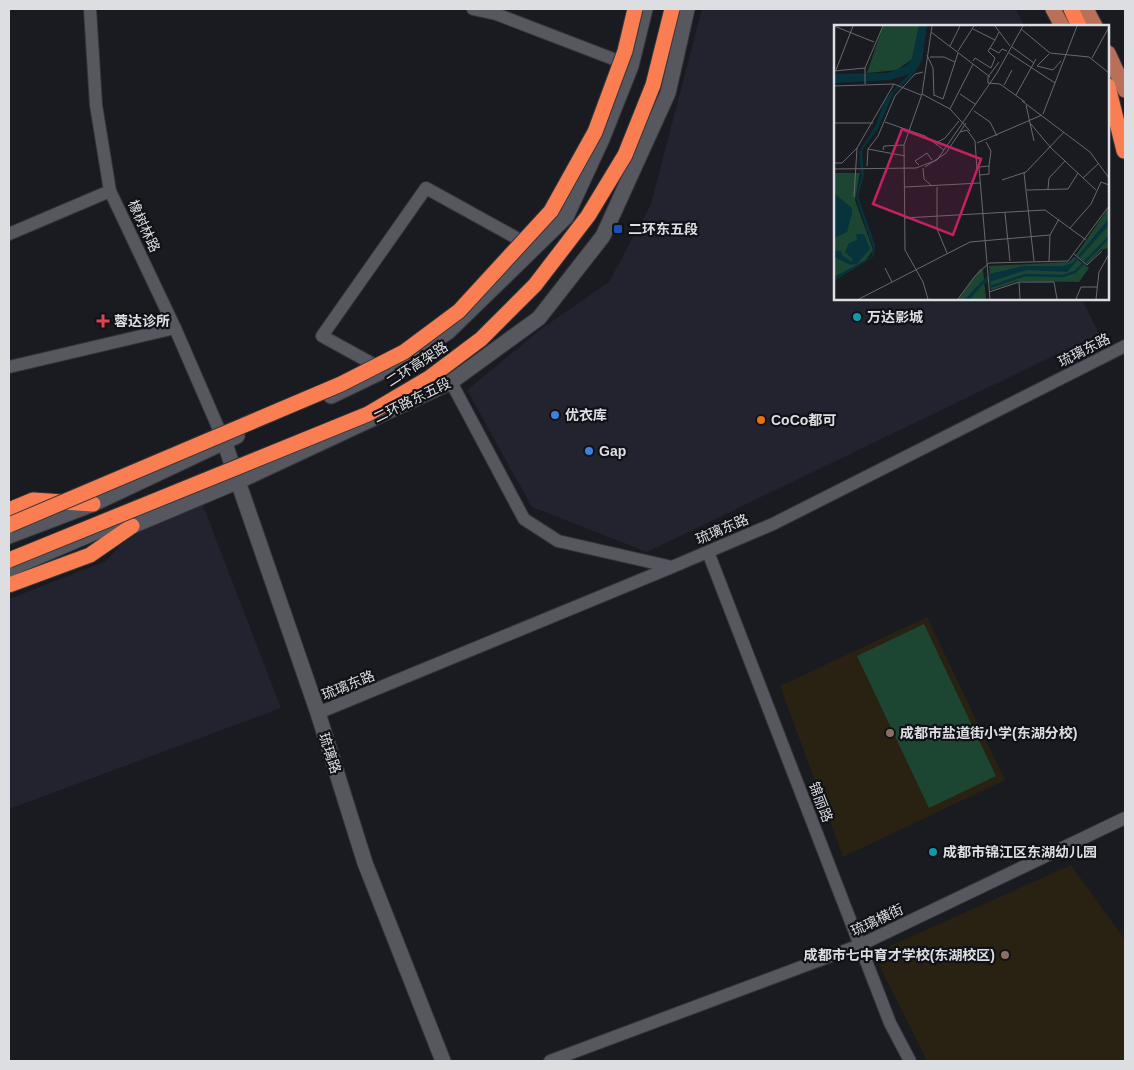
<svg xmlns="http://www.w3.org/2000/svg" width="1134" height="1070" font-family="Helvetica,'Noto Sans SC',sans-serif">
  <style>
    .built { fill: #22232f }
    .education { fill: #292111 }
    .park { fill: #1c4632 }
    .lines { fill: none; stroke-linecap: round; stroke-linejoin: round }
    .street-casing { stroke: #35363a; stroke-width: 14 }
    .secondary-casing { stroke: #35363a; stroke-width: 17 }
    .primary-casing { stroke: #35363a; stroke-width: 17 }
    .highway-casing { stroke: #35363a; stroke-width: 17 }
    .street { stroke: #57585f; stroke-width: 12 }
    .secondary { stroke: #57585f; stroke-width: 15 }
    .primary { stroke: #b96f58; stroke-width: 15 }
    .highway { stroke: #fb7e53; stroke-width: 15 }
    .highway-bridge-casing { stroke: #35363a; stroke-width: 17; stroke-linecap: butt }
    .highway-bridge { stroke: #fb7e53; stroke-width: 15 }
    .transit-dot { fill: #1a4fb4; stroke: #111217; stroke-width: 2 }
    .culture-dot { fill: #0f9aa8; stroke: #111217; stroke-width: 2 }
    .health-dot { fill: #e0444e; stroke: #111217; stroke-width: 2 }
    .shop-dot { fill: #3f7fe0; stroke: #111217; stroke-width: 2 }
    .food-dot { fill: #e8710a; stroke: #111217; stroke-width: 2 }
    .education-dot { fill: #8d6e63; stroke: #111217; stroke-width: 2 }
    .labels { text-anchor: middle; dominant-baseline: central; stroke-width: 4.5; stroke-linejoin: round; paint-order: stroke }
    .street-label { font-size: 14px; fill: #dddee2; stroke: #111217 }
    .poi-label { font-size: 14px; font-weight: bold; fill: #dddee2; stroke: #111217; text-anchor: start }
    .inset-river { fill: none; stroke: #07343c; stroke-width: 2.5 }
    .inset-road { fill: none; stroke: #68696e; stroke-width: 1 }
    .view { fill: #c32262; fill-opacity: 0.15; stroke: #c32262; stroke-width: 2.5 }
    .inset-edge { fill: none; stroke: #dddee2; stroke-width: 2.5 }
  </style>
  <rect width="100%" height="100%" fill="#1a1b21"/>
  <!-- built -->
  <g class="built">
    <path d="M702,9H1016L1024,26H835V299H1082L1099,334L647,552L532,507L467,390L541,329L609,282L651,204Z"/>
    <path d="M202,503L281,708L9,809V599L106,561L133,532Z"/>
  </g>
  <!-- education -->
  <g class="education">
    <path d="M927,617L1005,780L843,857L780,686Z"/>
    <path d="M1071,865L1125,940V1061H927L879,965L892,945Z"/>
  </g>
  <!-- park -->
  <path class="park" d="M924,624L996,776L929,808L857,656Z"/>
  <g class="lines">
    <!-- street casing -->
    <g class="street-casing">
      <g id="street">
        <path d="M90,9L96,105L110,191L175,328L224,441"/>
        <path d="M473,9L496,14L629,65"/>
        <path d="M9,234L110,191"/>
        <path d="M9,367L175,328"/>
        <path d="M382,369L322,336L426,188L531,246"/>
        <path d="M451,382L524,519L558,541L672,567"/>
        <path d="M708,552L890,1023L910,1061"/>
        <path d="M318,713L672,567L773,524L1125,346"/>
        <path d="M550,1061L860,945L1125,818"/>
      </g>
    </g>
    <!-- secondary casing -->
    <g class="secondary-casing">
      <g id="secondary">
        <path d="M331,396L385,370L448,332L566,217L602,139L631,66L645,9"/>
        <path d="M224,441L318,713L365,863L443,1061"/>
        <path d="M9,536L93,504L237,436"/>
        <path d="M9,569L98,531L132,526L239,481L451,382L539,318L603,236L668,93L687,9"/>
      </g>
    </g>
    <!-- primary casing -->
    <g class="primary-casing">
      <g id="primary">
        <path d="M1053,9L1062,26"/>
        <path d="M1086,9L1095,26"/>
        <path d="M1108,53L1125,90"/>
      </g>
    </g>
    <!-- highway casing -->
    <g class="highway-casing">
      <g id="highway">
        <path d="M1071,9L1079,26"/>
        <path d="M1108,86L1124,151"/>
        <path d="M9,510L33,500L93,504"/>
        <path d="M9,585L90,555L132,526"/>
      </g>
    </g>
    <!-- street -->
    <use href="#street" class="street"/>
    <!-- secondary -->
    <use href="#secondary" class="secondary"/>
    <!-- primary -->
    <use href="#primary" class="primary"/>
    <!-- highway -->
    <use href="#highway" class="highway"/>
    <!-- highway-bridge casing -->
    <g class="highway-bridge-casing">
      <g id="highway-bridge">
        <path d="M9,525L341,384L404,352L459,311L551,211L595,132L625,51L635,9"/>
        <path d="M9,560L368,414L429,378L481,339L535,285L588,216L625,155L653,85L672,9"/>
      </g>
    </g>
    <!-- highway-bridge -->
    <use href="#highway-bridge" class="highway-bridge"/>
  </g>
  <!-- markers -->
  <rect class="transit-dot" x="613" y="224" width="10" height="10" rx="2.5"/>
  <g class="culture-dot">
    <circle cx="857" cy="317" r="5"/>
    <circle cx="933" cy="852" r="5"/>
  </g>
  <path class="health-dot" d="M100.5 313.5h5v5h5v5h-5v5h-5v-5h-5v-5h5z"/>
  <g class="shop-dot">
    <circle cx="555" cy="415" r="5"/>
    <circle cx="589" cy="451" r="5"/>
  </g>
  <circle class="food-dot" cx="761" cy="420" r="5"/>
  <g class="education-dot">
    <circle cx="890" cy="733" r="5"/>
    <circle cx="1005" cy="955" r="5"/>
  </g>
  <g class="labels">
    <!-- street labels -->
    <g class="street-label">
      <text transform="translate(144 226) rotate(65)">橡树林路</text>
      <text transform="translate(1084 350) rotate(-27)">琉璃东路</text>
      <text transform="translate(417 364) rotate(-33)">二环高架路</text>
      <text transform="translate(412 400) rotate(-26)">二环路东五段</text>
      <text transform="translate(722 529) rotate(-23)">琉璃东路</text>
      <text transform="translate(348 685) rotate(-22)">琉璃东路</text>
      <text transform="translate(330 753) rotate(72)">琉璃路</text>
      <text transform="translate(821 802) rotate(69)">锦丽路</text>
      <text transform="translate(877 920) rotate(-25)">琉璃横街</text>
    </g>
    <!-- poi labels -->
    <g class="poi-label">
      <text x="628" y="229">二环东五段</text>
      <text x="867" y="317">万达影城</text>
      <text x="114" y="321">蓉达诊所</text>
      <text x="565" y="415">优衣库</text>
      <text x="771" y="420">CoCo都可</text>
      <text x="599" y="451">Gap</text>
      <text x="900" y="733">成都市盐道街小学(东湖分校)</text>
      <text x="943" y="852">成都市锦江区东湖幼儿园</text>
      <text x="995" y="955" text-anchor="end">成都市七中育才学校(东湖校区)</text>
    </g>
  </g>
  <!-- overview -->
  <g transform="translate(834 25)">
    <rect width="275" height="275" fill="#1a1b21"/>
    <path d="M49,1H85L78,34L63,45L33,48ZM0,148H26L21,175L39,225L31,236L0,252ZM275,182V223L267,225L253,239L242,230ZM240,232L255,243L245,257L184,256L157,265L155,241L235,237ZM146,244L149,245L152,274H125Z" fill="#1c4632"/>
    <path d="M85,1H93L88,36L77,52L60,67L43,105L28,125L30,151L24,171L41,220L40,231L0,256L1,252L38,231L39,223L22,173L27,151L25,127L42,100L51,75L75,49L56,55L0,58V49L54,48L72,41L78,34ZM0,168L18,183V189L13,207L0,213ZM275,193V200L233,247L193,245L149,259L136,274H131L155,249L189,241H229L238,238ZM22,209H30L36,224L23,239L16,240L0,232V225L7,226L8,230L17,236L19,235L11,227L15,218L23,215Z" fill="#07343c"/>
    <path class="inset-river" d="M33,52L62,51L74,45L83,35L90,1M0,54L29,52M156,262L191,250L229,251L241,247L275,212"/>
    <path class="inset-road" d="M0,1L40,17M98,1L88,69L116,84L136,106M161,1L176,21M139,4L161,15L165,7M187,4L216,28L255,32L275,48M97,7L156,52M161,15L156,23L165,28L168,24L173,26M116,21L126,1M178,22L200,38M124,26L140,1M175,28L221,58M215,29L203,41L219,45L227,36M93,30L99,43L100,71M96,32H110L121,37M258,33L275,2M139,36L141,33L157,43L161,33L154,26L156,23M165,37L154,52V58L166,59L191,77M31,43V59M2,45L19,1M0,46L31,43L49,1M170,60L178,45M0,61L60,59L87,70M88,69L70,120L71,225L89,257L94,274M126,69L141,79M100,70L109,74L124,28M182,70L202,34M188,76L256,127L275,153M192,80L200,116M116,84L139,39M140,86L156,97L163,111M209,89L243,1M51,97L91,111L110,125M0,98H39M196,98L217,123L262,165M126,107L133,105L141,116L143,145M152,117L157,126L155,141M102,118L111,113L125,96M143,118L208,90M34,124L71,131M49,125L50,121L70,120M0,138H8L23,123M85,140L81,136L93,128L98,135M33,141L34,124L44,111L61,71L81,49L89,47M91,142L112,128L132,98M145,142L155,141V149L146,150M145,142L156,274M89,143L90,154L98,161M0,144L82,143L103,135L163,48L189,1M190,148L200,236M249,153L265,138M168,155L192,147L230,107M71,162L146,158M103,162V204L113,228M214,164L215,153L231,136M193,165L234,164L244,148M20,172L23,123L60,59M171,188L176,236M70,193L211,185L252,215M236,203L257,179L267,157L275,160M240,229L253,240L268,226M215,237L216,210L225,194M51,243L58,257M185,257L186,274M155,267L185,257H220L223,274M25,274L136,217L216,210M124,274L141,251L155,238L234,236L275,181M242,274L247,262H263M262,274L265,247L275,229"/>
    <path class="view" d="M68,104L147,134L119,210L39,179Z"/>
    <rect width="275" height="275" class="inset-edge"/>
  </g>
  <!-- border -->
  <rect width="1134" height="1070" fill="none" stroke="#dddee2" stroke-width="20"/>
</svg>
